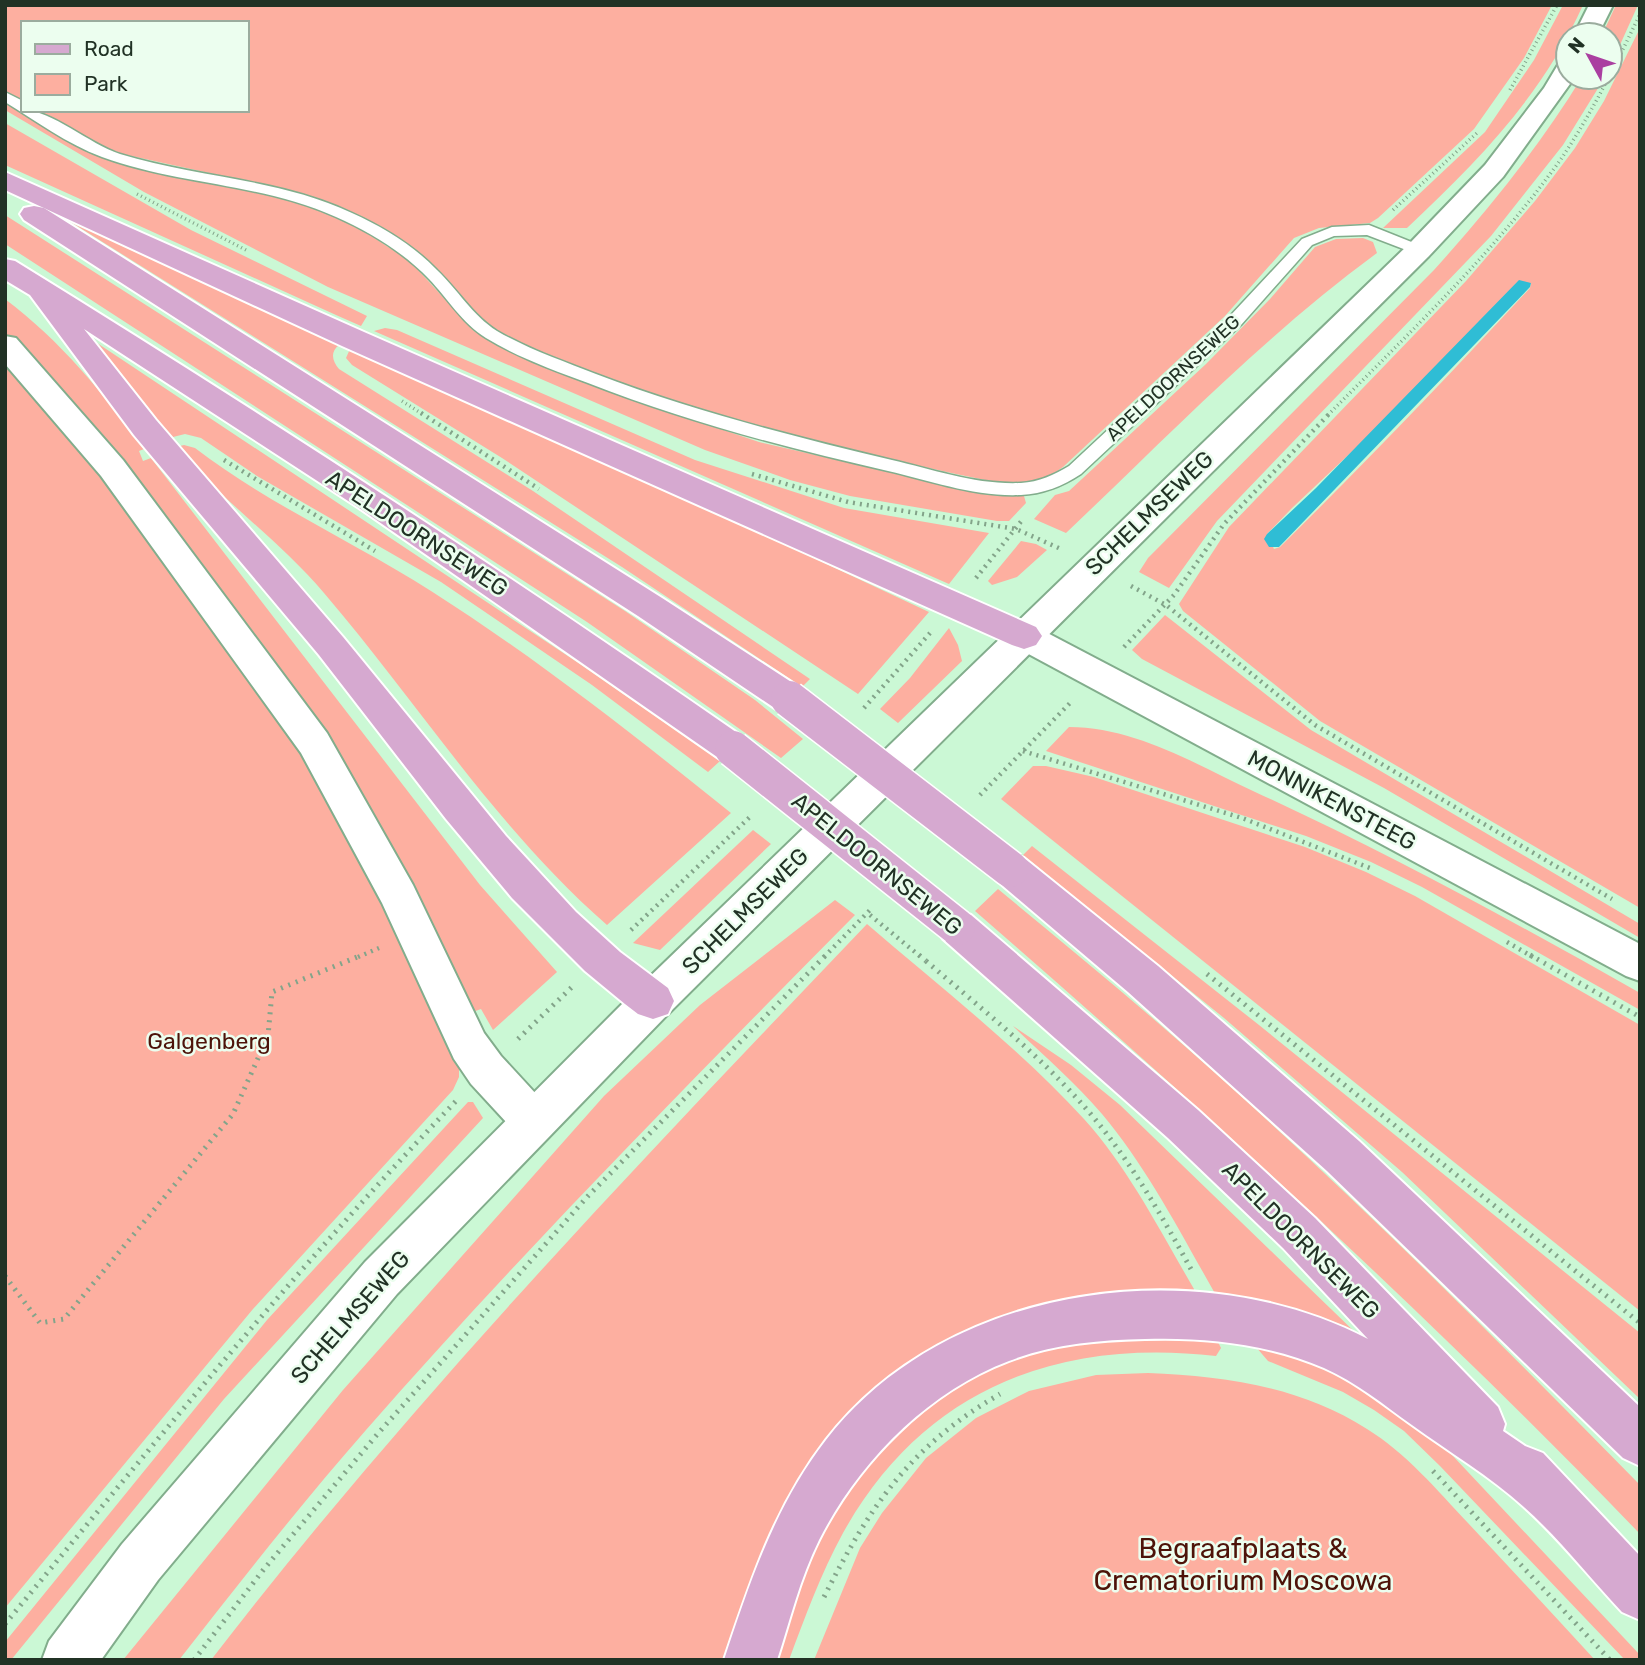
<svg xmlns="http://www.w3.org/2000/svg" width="1645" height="1665" font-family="Rubik,sans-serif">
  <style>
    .green { fill: #fdafa0; fill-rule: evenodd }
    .water { fill: #2fbdd5 }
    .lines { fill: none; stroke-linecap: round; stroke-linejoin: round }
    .service-casing { stroke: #82ad8c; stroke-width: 3 }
    .minor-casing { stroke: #82ad8c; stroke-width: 4 }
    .tertiary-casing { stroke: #82ad8c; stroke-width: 4 }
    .secondary-casing { stroke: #82ad8c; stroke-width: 4 }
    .primary-casing { stroke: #fff; stroke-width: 4 }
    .path-far2 { stroke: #83a48a; stroke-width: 3.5; stroke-dasharray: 1 3.5; stroke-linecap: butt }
    .path-far1 { stroke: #83a48a; stroke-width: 4.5; stroke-dasharray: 2 5; stroke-linecap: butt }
    .path { stroke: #83a48a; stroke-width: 5; stroke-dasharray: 2 6; stroke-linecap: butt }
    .service { fill: #fff; fill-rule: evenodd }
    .minor { fill: #fff; fill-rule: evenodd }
    .tertiary { fill: #fff; fill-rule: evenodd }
    .secondary { fill: #fff; fill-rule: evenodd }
    .primary { fill: #d6a9d0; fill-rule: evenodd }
    .primary-bridge-casing { stroke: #fff; stroke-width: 39; stroke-linecap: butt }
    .path-bridge-far1 { stroke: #83a48a; stroke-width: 4.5; stroke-dasharray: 2 5; stroke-linecap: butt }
    .path-bridge { stroke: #83a48a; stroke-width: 5; stroke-dasharray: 2 6; stroke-linecap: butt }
    .primary-bridge { stroke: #d6a9d0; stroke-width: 36 }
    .labels { text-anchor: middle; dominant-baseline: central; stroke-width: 5; stroke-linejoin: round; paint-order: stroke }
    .far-street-label { font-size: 19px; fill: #213225; stroke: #ecfeef }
    .street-label { font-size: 23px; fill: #213225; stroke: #ecfeef }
    .park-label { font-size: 23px; fill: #4d1309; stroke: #ecfeef }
    .near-park-label { font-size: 28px; fill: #4d1309; stroke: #ecfeef }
  </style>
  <rect width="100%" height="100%" fill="#cbf8d5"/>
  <!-- green -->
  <g class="green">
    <path d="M5,5H1552L1524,58L1474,129L1378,218L1370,223L1319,228L1294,238L1225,316L1063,467L1047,478L1030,483L995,482L956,474L765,432L618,382L532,348L485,324L420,254L370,222L292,191L113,152L37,110H247V23H23V102L5,92Z"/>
    <path d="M1563,5H1583C1542,96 1479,160 1407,228H1383L1485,132L1534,60Z"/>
    <path d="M1616,5H1638L1610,67V35H1602Z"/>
    <path d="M1640,28V908L1320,721L1183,611L1179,604L1229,527L1466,281L1535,201L1575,148L1604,101ZM1531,283L1530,288C1449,376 1365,463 1280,547L1274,549L1267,534L1292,508Z"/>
    <path d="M1582,77H1605L1563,145L1491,236L1217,521L1169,588L1139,572L1148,558L1434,270C1489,209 1539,147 1582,77Z"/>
    <path d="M5,103L85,149L285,197L326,212L359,228L410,261L474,331L521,356L611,392L759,442L951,486L1024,496L1026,503L1009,521H997L850,496L790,480L705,450L328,287L144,192L5,110Z"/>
    <path d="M5,123L191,230L367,316L361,326L336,315L5,165Z"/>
    <path d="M5,215L625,611L755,700L803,739L781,758L587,622L5,244Z"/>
    <path d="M61,216L339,345C330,352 332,361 339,369L533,491L810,679L802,687L622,567Z"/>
    <path d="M1363,238L1373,242L1377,253C1264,336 1167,437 1066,533L1034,519L1055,495L1069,491L1206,364L1270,299L1315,247L1336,239Z"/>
    <path d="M5,299C61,341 103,393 144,449L139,451L143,461L151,458L480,885L557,972L493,1030L481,1009L470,1013L376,819L350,777L302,749L351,832L459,1067V1077L453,1090L253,1309L5,1608Z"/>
    <path d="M385,328L397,330L695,460L844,508L989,533L949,584L374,331Z"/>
    <path d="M91,339L580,664L720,761L708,772L592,685L441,582L257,476L201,438L185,434L169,438Z"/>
    <path d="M350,349L756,531L929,612L858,694L502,458L352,365L346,358Z"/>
    <path d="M184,445L195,448C268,504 354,542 431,591C536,658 634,735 731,813L607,925C496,828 419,704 324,593C279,540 221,500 176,447Z"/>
    <path d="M1021,541L1036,544L1047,550L1017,577L992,585L988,581Z"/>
    <path d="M1165,615L1311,730L1640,924V938L1384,788L1142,659L1132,650Z"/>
    <path d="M949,628L958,645L962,661L898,723L880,709L910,678Z"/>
    <path d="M1069,727C1135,727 1195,764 1253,791C1386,852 1513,921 1640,993V1010L1422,887L1371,862L1306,836L1046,751Z"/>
    <path d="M1033,766H1046L1094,777L1305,847L1366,872L1415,896L1640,1025V1311L1001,799Z"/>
    <path d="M753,830L771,844L660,950L633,943Z"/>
    <path d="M1032,846L1259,1025L1640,1333V1399L1402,1172L1224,1018L1023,855Z"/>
    <path d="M998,889C1051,933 1105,977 1157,1022C1326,1168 1484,1326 1640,1485V1534C1429,1315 1204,1110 975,911Z"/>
    <path d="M835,900L855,915C689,1083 522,1252 366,1430C301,1504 240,1582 179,1660H123L343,1390L604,1096L700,1005Z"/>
    <path d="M867,924C940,987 1019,1048 1084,1119C1129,1169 1160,1231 1194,1289L1192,1295C1147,1296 1099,1293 1055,1302C983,1317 916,1348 865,1401C852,1415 841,1432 829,1447C810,1473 790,1497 775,1526C752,1568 741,1615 725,1660H211C412,1399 640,1162 867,924Z"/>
    <path d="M1013,1026L1071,1065L1120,1105L1362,1339L1217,1297C1181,1234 1148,1169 1102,1114C1075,1082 1043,1055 1013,1026Z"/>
    <path d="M468,1102H473L483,1118L224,1399L11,1660H5V1642L267,1320Z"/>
    <path d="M1137,1335L1217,1340L1221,1348L1216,1356C1057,1338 923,1389 843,1533C821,1573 805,1617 789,1660H774C790,1611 805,1561 831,1516C881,1430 964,1365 1062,1343C1086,1338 1112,1338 1137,1335Z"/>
    <path d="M1256,1347L1325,1367L1356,1382L1418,1423L1452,1455L1640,1655V1660H1625L1440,1466L1404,1431L1374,1410L1343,1392L1268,1361Z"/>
    <path d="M1148,1373C1225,1376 1301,1387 1367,1429C1406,1453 1437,1490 1468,1523C1511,1569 1553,1614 1595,1660H814L860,1548L882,1513L926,1458L976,1418L1029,1391L1096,1375Z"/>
  </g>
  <!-- water -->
  <path class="water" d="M1519,280L1531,283L1530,287L1279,547H1269L1264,539L1267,534L1316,488Z"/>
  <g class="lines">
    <!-- service casing -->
    <g class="service-casing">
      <path id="service" d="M5,92L23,101V110C52,110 89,144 120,154C197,178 278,178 352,213C383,227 413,245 437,270C458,290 472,315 497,331C528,349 563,361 596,374C693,411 792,436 892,460C935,470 977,485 1021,483C1039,482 1054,475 1069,466L1229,317L1302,239L1332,227L1369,225L1424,247L1427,250L1419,255L1414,253L1367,235L1334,236L1312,245L1241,325L1081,474C1063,486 1043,494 1021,495C975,497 931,481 888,471C786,448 685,421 588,383C553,370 517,357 486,338C462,323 448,299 429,279C403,252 370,232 336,217C261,183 178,185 102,157C67,144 36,121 5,102Z"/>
    </g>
    <!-- minor casing -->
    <g class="minor-casing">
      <path id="minor" d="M5,336L16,338L123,460L327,733L413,885L484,1033L501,1056L548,1107L555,1121L548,1135L533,1141L518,1135L471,1084L454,1059L382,903L301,753L101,476L5,364Z"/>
    </g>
    <!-- tertiary casing -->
    <g class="tertiary-casing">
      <path id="tertiary" d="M1024,623L1036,627L1640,944V981L1626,976L1012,645L1006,636L1012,627Z"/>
    </g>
    <!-- secondary casing -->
    <g class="secondary-casing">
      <g id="secondary">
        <path d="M1589,5H1613L1598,35H1574Z"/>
        <path d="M1568,61V77H1575L1503,177L1429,256L668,1014L397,1294L158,1580L101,1660H42L49,1641L122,1544L365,1262L638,988L1409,244L1485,165L1544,88L1559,63Z"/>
      </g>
    </g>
    <!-- primary casing -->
    <g class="primary-casing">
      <g id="primary">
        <path d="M5,172L364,332L1036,627L1042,636L1036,645L1024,649L1012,645L342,346L5,190Z"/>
        <path d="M34,206L44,208L662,598L802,689L807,699L802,709L789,713L776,709L638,616L24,220L20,214L24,208Z"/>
        <path d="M5,259L15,261C263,414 507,573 746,739L752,749L746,759L733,763L720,759L362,510L84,329L156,420L343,637L506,836L576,912L620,952L668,988L674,1001L668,1014L653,1019L638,1014L625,1004L585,971L512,898L446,819L319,655L134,435L30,295L5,280Z"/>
        <path d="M1010,853L1024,858L1158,966L1359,1141L1640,1407V1466L1623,1458L1327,1171L1128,992L996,880L990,869L996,858Z"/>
        <path d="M957,910L971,915L1198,1110L1315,1218L1498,1407L1505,1424L1503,1431L1525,1446L1543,1453L1640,1556V1620L1622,1612C1590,1578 1559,1538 1524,1507C1490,1476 1449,1452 1412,1425C1384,1405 1356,1382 1324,1368C1269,1344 1204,1337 1145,1339C1099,1340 1052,1344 1009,1361C927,1392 858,1463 819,1540C800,1578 790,1620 777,1660H724C750,1582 775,1506 826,1440C947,1283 1197,1250 1368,1339L1283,1248L1168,1138L943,939L937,927L943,915Z"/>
      </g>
    </g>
    <!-- path-far2 -->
    <g class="path-far2">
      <path d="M1510,90L1557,5"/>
      <path d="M137,194L248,251"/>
      <path d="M1393,210L1477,133"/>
      <path d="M402,401L424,415"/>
      <path d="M1328,415C1409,333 1494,253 1561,159C1592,113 1616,64 1640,14"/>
    </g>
    <!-- path-far1 -->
    <g class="path-far1">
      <path d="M421,413L539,489"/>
      <path d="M224,460L375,551"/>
      <path d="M752,474L848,502L1016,529L1061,549"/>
      <path d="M976,578L1023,519"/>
      <path d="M1131,586L1166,605L1315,725L1612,899"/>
      <path d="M1124,647L1174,595L1224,524L1330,413"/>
      <path d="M864,708L930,633"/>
      <path d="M1023,751L1242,818L1370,868"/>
      <path d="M980,795L1072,701"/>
      <path d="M631,930L752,815"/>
      <path d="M1507,942L1533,957"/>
      <path d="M358,957L379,948"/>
      <path d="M824,957L870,910"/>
    </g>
    <!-- path -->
    <g class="path">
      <path d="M1530,955L1640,1017"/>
      <path d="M926,961C984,1011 1045,1059 1094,1118C1133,1165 1163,1218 1192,1271"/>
      <path d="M1207,974L1640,1323"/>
      <path d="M518,1039L572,987"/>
      <path d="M5,1276L40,1323L64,1319L233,1114L268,1036L272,992L362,955"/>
      <path d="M1433,1471L1610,1660"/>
      <path d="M824,1597C870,1506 910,1446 1000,1394"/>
      <path d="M5,1624C152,1446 297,1267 457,1100"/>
      <path d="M194,1660L264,1569L375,1437L588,1196L826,955"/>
    </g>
    <!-- service -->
    <use href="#service" class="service"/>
    <!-- minor -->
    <use href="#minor" class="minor"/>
    <!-- tertiary -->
    <use href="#tertiary" class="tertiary"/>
    <!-- secondary -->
    <use href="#secondary" class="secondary"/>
    <!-- primary -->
    <use href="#primary" class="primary"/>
    <!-- primary-bridge casing -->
    <g class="primary-bridge-casing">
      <g id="primary-bridge">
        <path d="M789,699L1010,869"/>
        <path d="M733,749L957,927"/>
      </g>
    </g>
    <!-- path-bridge-far1 -->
    <path class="path-bridge-far1" d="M870,915L921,957"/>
    <!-- path-bridge -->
    <path class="path-bridge" d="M919,955L926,961"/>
    <!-- primary-bridge -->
    <use href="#primary-bridge" class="primary-bridge"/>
  </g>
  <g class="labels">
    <!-- far-street labels -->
    <g class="far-street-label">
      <text transform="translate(1173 378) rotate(-43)">APELDOORNSEWEG</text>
    </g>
    <!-- street labels -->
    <g class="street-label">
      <text transform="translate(1149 513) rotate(-44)">SCHELMSEWEG</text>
      <text transform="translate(417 533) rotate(33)">APELDOORNSEWEG</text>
      <text transform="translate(1332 800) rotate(28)">MONNIKENSTEEG</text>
      <text transform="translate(877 864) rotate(39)">APELDOORNSEWEG</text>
      <text transform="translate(745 911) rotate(-45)">SCHELMSEWEG</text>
      <text transform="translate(1301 1240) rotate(45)">APELDOORNSEWEG</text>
      <text transform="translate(350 1317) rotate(-49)">SCHELMSEWEG</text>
    </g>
    <!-- park labels -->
    <g class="park-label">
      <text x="209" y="1041">Galgenberg</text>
    </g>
    <!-- near-park labels -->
    <g class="near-park-label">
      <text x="1243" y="1548">Begraafplaats &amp;<tspan x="1243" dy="32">Crematorium Moscowa</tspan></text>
    </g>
  </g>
  <!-- border -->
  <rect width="1645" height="1665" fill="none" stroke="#213225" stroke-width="14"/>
  <!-- legend -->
  <rect x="21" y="21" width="228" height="91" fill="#ecfeef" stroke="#9bac9e" stroke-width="2"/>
  <rect x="35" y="44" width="35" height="10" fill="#d6a9d0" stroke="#9bac9e" stroke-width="2"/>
  <text x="84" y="56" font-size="21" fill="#213225">Road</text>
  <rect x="35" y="74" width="35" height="21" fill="#fdafa0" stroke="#9bac9e" stroke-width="2"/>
  <text x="84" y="91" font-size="21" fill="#213225">Park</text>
  <!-- north arrow -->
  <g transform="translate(1589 56) rotate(310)"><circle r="33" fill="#ecfeef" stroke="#9bac9e" stroke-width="2"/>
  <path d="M0-5L12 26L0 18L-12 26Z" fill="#aa3fa0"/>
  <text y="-10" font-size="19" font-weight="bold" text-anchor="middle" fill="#213225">N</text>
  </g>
</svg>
